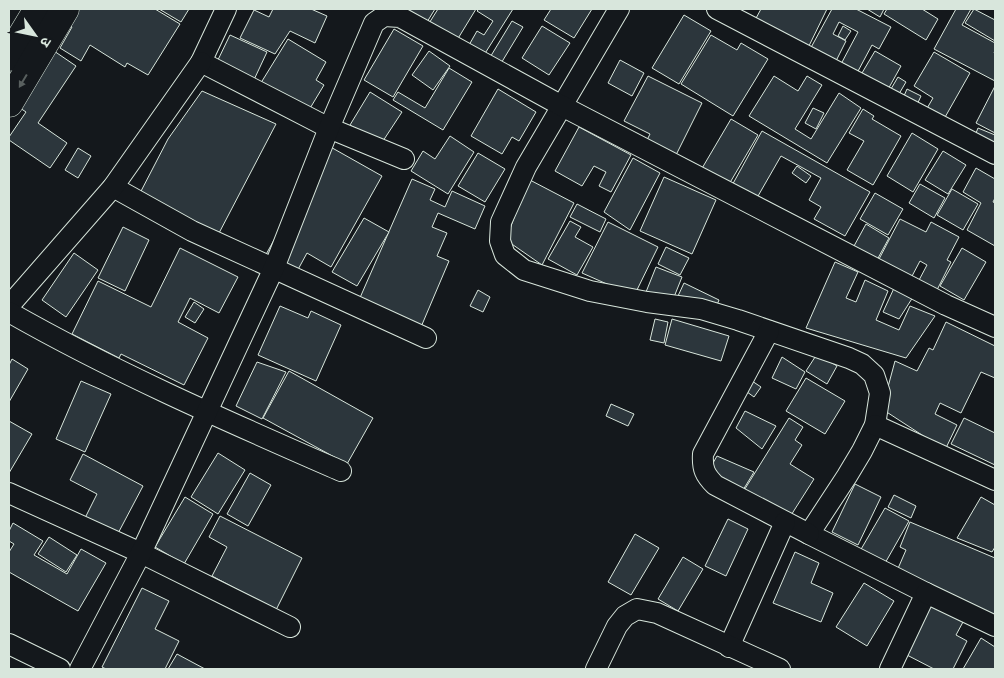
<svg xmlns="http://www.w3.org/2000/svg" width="1004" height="678" font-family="Inter,'Noto Sans Devanagari',sans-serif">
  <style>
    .building { fill: #2c363c; stroke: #d8e6dc }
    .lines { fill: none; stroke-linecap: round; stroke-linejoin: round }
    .street-casing { stroke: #d8e6dc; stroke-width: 22 }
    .secondary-casing { stroke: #d8e6dc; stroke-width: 29 }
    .street { stroke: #14181c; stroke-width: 20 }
    .secondary { stroke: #14181c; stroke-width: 28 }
    .oneway { fill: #59605f }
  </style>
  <rect width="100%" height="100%" fill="#14181c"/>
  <!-- building -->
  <g class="building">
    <path d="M71,9H155L180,24L148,75L127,63L125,67L90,45L81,61L60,48L72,27L63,21Z"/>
    <path d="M159,9H189L181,22Z"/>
    <path d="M273,9H311L327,16L315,43L290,31L275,54L240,38L254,10L269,17Z"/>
    <path d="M393,9H435L424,27Z"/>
    <path d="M438,9H476L454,45L426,28Z"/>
    <path d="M479,9H513L484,55L469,45L477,31L484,35L493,21L477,11Z"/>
    <path d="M551,9H592L574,38L544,20Z"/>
    <path d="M761,9H827L806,52L755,20Z"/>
    <path d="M832,9H856L891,27L879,49L872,45L857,73L841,64L858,32L839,22L833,34L846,41L833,67L808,53Z"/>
    <path d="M867,9H884L880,17Z"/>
    <path d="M887,9H922L938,19L926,40L884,14Z"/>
    <path d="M956,9H971L962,25L995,43V51L994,53L995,54V81L934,49Z"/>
    <path d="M974,9L995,20V41L965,23Z"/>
    <path d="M684,15L711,31L679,84L652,68Z"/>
    <path d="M512,21L523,27L500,65L489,59Z"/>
    <path d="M542,26L570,43L549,75L522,58Z"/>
    <path d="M843,26L851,31L845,40L838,36Z"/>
    <path d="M394,29L423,46L393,97L364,80Z"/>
    <path d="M230,35L267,52L252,84L215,66Z"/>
    <path d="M711,35L737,50L741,43L768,59L733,116L681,84Z"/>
    <path d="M288,39L326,62L316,80L324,85L306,115L259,86Z"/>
    <path d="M54,51L76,66L38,123L67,143L50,168L9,140V137L26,112L17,106Z"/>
    <path d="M429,51L450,66L433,90L412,75Z"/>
    <path d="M875,51L901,66L886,93L859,78Z"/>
    <path d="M934,52L970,73L944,119L926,110L933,98L914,86Z"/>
    <path d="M620,60L644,73L632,96L608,83Z"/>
    <path d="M449,68L472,82L443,130L393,100L398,92L425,108Z"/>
    <path d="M648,76L702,103L675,157L646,142L650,134L624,121Z"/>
    <path d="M774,76L798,91L807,76L822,85L795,129L811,139L839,93L861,108L827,163L749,116Z"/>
    <path d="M898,77L906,82L896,99L888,94Z"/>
    <path d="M995,86V133L976,123Z"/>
    <path d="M498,89L536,112L519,141L512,137L502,154L471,136Z"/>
    <path d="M907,89L921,96L915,109L901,103Z"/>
    <path d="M202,91L276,124L218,235L139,195L168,139Z"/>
    <path d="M370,92L402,112L381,144L350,125Z"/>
    <path d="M813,108L824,113L816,129L805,123Z"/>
    <path d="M863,109L874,116L872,119L901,136L873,185L847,170L864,141L849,133Z"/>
    <path d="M731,119L758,135L728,186L701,170Z"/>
    <path d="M579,127L631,155L611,192L599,186L606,172L594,166L582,186L555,171Z"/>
    <path d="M978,128L995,135V148L974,138Z"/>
    <path d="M762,131L870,192L845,236L814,219L821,207L809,200L821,178L781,156L754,203L730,189Z"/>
    <path d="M912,133L938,149L913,192L887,176Z"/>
    <path d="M450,136L474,152L448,194L411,171L423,151L435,159Z"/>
    <path d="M327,145L382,176L331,267L307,253L295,275L264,258Z"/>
    <path d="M78,148L91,156L78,178L65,170Z"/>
    <path d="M943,151L966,165L948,194L925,180Z"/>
    <path d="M478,153L505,169L485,202L458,186Z"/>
    <path d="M633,158L660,173L630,230L604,212Z"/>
    <path d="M797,166L811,176L806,183L792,173Z"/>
    <path d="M976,168L995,179V198L993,202L995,203V246L967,230L981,203L963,192Z"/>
    <path d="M664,177L716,200L692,254L640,231Z"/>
    <path d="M412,179L435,189L430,200L445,207L452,191L485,206L475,229L438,213L432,227L447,233L437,256L449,261L421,327L359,300Z"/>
    <path d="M528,179L574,203L542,265L506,240Z"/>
    <path d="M920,184L945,198L934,218L909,203Z"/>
    <path d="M952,189L978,204L963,230L937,215Z"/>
    <path d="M875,193L903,209L888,235L860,219Z"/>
    <path d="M577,204L606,219L600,232L570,217Z"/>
    <path d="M364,218L389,232L357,286L332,272Z"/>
    <path d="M900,219L926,232L931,222L959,237L947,260L951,262L936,292L918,282L927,265L920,261L911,278L878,261Z"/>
    <path d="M570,221L581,227L575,237L593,247L577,275L548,259Z"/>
    <path d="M608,222L658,247L634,296L582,273Z"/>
    <path d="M866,224L889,238L877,260L854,246Z"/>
    <path d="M123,227L149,240L125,291L98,278Z"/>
    <path d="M666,247L689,258L680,275L658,264Z"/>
    <path d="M180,248L238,277L219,313L190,298L178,322L208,338L184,385L121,354L119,358L72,334L98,281L151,307Z"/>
    <path d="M962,248L986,262L964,300L940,286Z"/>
    <path d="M74,253L98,270L66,317L42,300Z"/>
    <path d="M835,262L858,272L846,298L856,302L865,280L888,291L876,320L899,330L910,306L935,316L906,358L806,328Z"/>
    <path d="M656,267L682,277L672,302L646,292Z"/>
    <path d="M684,283L719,300L714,312L678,296Z"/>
    <path d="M895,286L913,297L899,319L883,312Z"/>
    <path d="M478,290L490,297L483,312L470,306Z"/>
    <path d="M194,302L204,309L195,323L185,317Z"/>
    <path d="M280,306L308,318L311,311L341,325L316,381L258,355Z"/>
    <path d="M655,319L668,322L664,343L650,340Z"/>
    <path d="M672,319L729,336L721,361L665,345Z"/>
    <path d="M946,322L995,346V378L981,372L961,413L940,403L935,414L957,425L945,450L882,409L895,361L917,371L929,348L933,350Z"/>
    <path d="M817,354L837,366L827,384L806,371Z"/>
    <path d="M782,357L805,372L796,389L772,378Z"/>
    <path d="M12,359L28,369L9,402V365Z"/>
    <path d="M257,362L286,372L262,419L236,406Z"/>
    <path d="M289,371L373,418L347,464L263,418Z"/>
    <path d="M806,378L845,401L825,434L786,411Z"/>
    <path d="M749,379L761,387L754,397L743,389Z"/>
    <path d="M81,381L111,394L85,452L56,439Z"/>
    <path d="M611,404L634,414L628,426L606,416Z"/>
    <path d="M745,411L776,426L762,449L736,428Z"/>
    <path d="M789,418L803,427L795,440L802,445L790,464L814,479L788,520L743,492Z"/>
    <path d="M964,418L995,433V465L951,444Z"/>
    <path d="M9,421L32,434L9,473Z"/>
    <path d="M218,453L245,470L218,514L191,497Z"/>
    <path d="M83,454L143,486L114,541L82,524L97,494L70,480Z"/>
    <path d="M717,456L754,472L740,495L709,470Z"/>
    <path d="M250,473L271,485L248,526L227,514Z"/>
    <path d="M855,484L881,497L858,545L832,532Z"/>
    <path d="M894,495L916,506L911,518L888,507Z"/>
    <path d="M185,497L213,514L184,564L155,547Z"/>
    <path d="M981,497L995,505V547L992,552L957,538Z"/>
    <path d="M885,508L909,521L884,565L860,551Z"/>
    <path d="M220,516L302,558L276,610L212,576L227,547L209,537Z"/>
    <path d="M728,519L748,529L726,576L705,566Z"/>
    <path d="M910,522L995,558V617L896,573L906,550L900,547Z"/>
    <path d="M13,523L43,541L34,555L67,574L81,549L106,563L78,611L9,572V552L14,544L9,541V531Z"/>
    <path d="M635,534L659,548L631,595L608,582Z"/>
    <path d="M49,537L77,555L66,572L38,554Z"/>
    <path d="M795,552L819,563L811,583L833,593L821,622L773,603Z"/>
    <path d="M683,557L703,569L678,611L658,599Z"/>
    <path d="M864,583L894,601L867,646L836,627Z"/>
    <path d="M142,588L169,601L155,629L179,641L165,669H106L102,667Z"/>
    <path d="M930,605L963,622L956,635L967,641L953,669H934L905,654Z"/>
    <path d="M981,638L995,647V669H963Z"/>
    <path d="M177,654L205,669H168Z"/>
  </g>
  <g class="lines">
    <!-- street casing -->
    <g class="street-casing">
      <g id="street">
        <path d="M226,9L201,62L329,128L404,159"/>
        <path d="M619,9L526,167L501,222L500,241L505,255L524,270L590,291L647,302L701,309L738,320L849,358L862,364L874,375L880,393L875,425L862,451L847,476L809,534L926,593L890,669"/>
        <path d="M717,9L995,154"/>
        <path d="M113,187L192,231L426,338"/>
        <path d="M9,306L113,187L201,62"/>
        <path d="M9,312C116,373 229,422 341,471"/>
        <path d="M769,331L703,454C702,469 705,475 715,485L809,534"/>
        <path d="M875,425L995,480"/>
        <path d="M9,493L141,553L290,627"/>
        <path d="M926,593L995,626"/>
        <path d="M9,644L60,669"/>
        <path d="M729,647L785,522"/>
        <path d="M80,669L141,553L274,268L329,128L374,23L384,16L400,17L562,106L946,305L995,327"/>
        <path d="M596,669L617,626L625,616L637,609L657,613L780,669"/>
      </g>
    </g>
    <!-- secondary casing -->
    <g class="secondary-casing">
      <g id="secondary">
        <path d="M9,57L38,9"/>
        <path d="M9,103L65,9"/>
      </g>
    </g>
    <!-- street -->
    <use href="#street" class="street"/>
    <!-- secondary -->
    <use href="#secondary" class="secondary"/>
  </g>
  <!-- one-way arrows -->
  <defs><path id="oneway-solid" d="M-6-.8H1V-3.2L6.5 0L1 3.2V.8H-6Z" transform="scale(1.25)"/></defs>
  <use class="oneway" href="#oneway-solid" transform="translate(23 81) rotate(121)"/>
  <!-- border -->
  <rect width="1004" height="678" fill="none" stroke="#d8e6dc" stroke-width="20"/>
  <!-- north arrow -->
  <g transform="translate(35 35) rotate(123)" stroke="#14181c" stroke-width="4" paint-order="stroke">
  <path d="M0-4L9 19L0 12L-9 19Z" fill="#d8e6dc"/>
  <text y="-8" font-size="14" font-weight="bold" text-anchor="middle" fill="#d8e6dc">उ</text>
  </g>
</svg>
